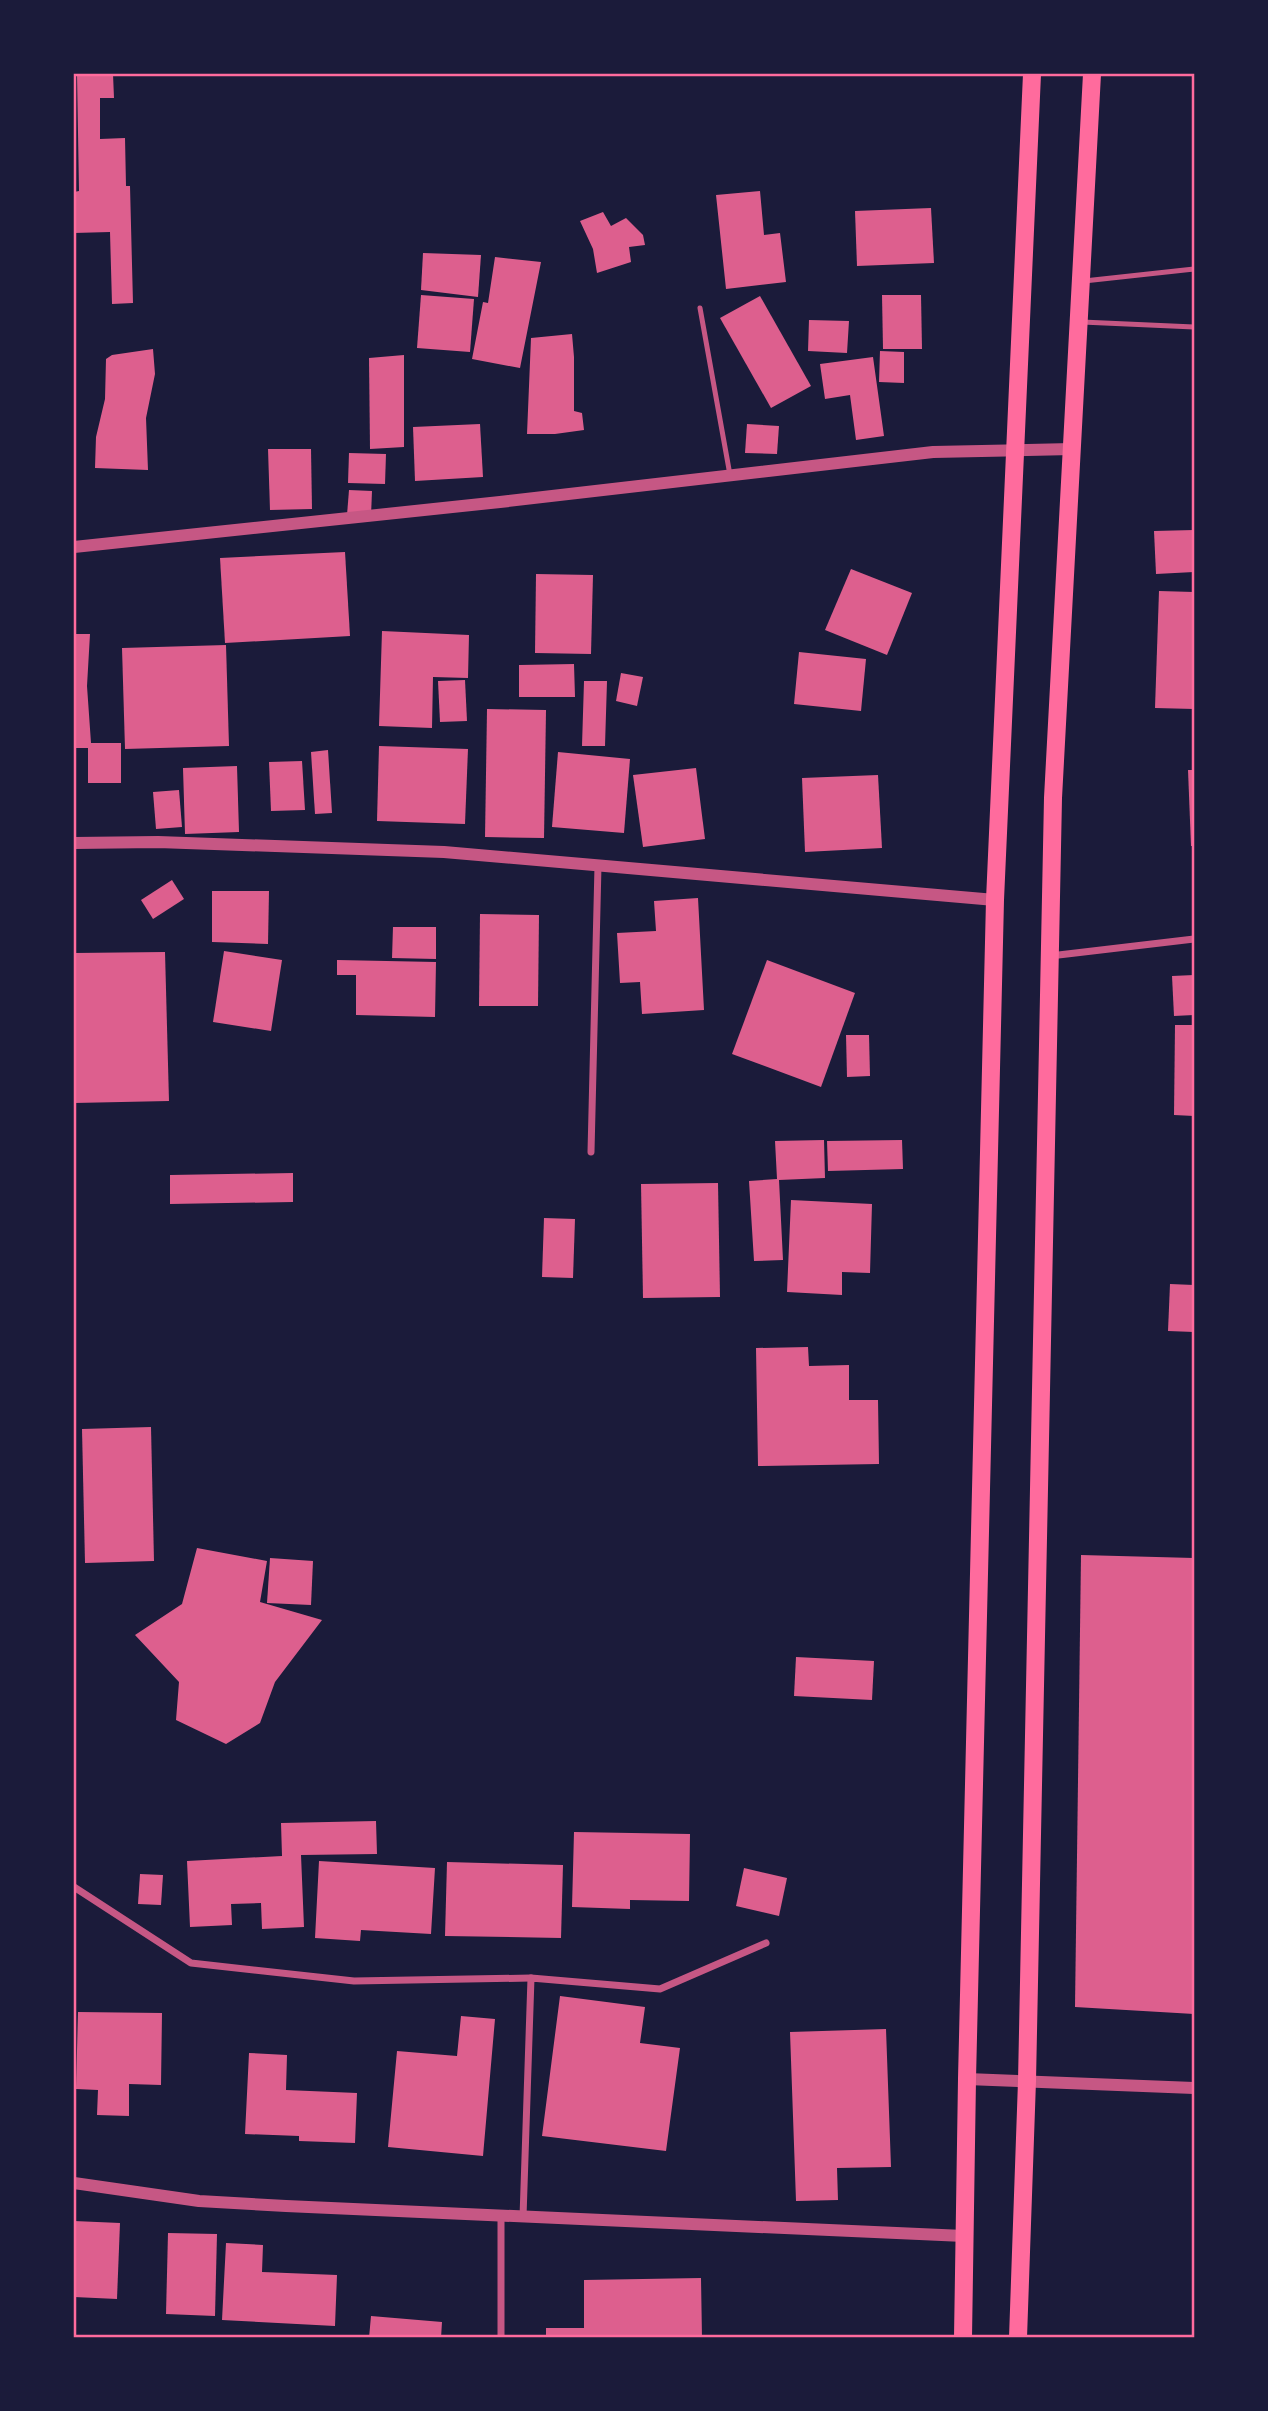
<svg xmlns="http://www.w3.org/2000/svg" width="1268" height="2411" font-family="'Nunito Sans',sans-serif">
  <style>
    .building { fill: #dd5f8e }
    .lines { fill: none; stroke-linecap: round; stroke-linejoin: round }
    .service { stroke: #c65784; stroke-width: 5 }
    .minor { stroke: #c65784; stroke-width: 7 }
    .tertiary { stroke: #c65784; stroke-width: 12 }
    .primary { stroke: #ff6b9d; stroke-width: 18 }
    .neatline { fill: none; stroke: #ff6b9d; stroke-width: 2.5 }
  </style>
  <rect width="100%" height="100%" fill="#1b1b3a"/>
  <!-- building -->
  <g class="building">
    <path d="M77,74H113L114,98H100V139L125,138L126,186H130L133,303L112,304L110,232L74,233V192L79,191Z"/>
    <path d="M760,191L764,235L780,233L786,282L726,289L716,195Z"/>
    <path d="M931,208L934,263L857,266L855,211Z"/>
    <path d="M603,212L611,226L626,218L643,235L645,245L629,247L631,262L597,273L593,249L580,221Z"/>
    <path d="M423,253L481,255L478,297L421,290Z"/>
    <path d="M495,257L541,262L520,368L472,359L483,302L488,303Z"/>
    <path d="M421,295L474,299L470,352L417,348Z"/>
    <path d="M882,295H921L922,349H883Z"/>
    <path d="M760,296L811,386L771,408L720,318Z"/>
    <path d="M809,320L849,321L847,353L808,351Z"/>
    <path d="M572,334L574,357V411L582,413L584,430L555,434H527L531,338Z"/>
    <path d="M153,349L155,374L146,418L148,470L95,468L96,437L105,399L106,359L112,355Z"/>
    <path d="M880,351L904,352V383L879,382Z"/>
    <path d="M404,355V447L370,449L369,358Z"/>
    <path d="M873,357L884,436L856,440L850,395L825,399L820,364Z"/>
    <path d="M480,424L483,477L415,481L413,427Z"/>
    <path d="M747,424L779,426L777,454L745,453Z"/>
    <path d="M268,449H311L312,509L270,510Z"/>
    <path d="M349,453L386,454L385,484L348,483Z"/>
    <path d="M349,490L372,491L371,516L347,515Z"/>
    <path d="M1194,530V572L1156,574L1154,531Z"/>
    <path d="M345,552L350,636L225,643L220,558Z"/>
    <path d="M851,569L912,593L887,655L825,630Z"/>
    <path d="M536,574L593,575L591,654L535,653Z"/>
    <path d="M1159,591L1194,592V709L1155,708Z"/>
    <path d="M382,631L469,635L468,678L433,677L432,728L379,726Z"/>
    <path d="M74,634H90L87,686L91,743H121V783H88V748H74Z"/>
    <path d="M226,645L229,746L125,749L122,648Z"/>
    <path d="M799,652L866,659L861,711L794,704Z"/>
    <path d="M574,664L575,697H519V665Z"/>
    <path d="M621,673L643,677L637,706L616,701Z"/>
    <path d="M465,680L467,721L440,722L438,681Z"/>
    <path d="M584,681H607L605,746H582Z"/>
    <path d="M487,709L546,710L544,838L485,837Z"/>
    <path d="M379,746L468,749L465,824L377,821Z"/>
    <path d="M328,750L332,813L315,814L311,752Z"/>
    <path d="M558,752L630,759L624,833L552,827Z"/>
    <path d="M302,761L305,810L271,811L269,762Z"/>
    <path d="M237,766L239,832L185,834L183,768Z"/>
    <path d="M696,768L705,839L643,847L633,775Z"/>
    <path d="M1188,770H1194V846H1191Z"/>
    <path d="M878,775L882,848L805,852L802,778Z"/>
    <path d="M179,790L182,827L156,829L153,792Z"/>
    <path d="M172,880L184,899L153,919L141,900Z"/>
    <path d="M212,891H269L268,944L212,942Z"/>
    <path d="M698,898L704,1010L642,1014L640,982L620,983L617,933L656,931L654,901Z"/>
    <path d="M480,914L539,915L538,1006H479Z"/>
    <path d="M393,927H436V959L392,958Z"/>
    <path d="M224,951L282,960L271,1031L213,1022Z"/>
    <path d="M165,952L169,1101L74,1103V953Z"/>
    <path d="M337,960L436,962L435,1017L356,1015V975H337Z"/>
    <path d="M767,960L855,993L821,1087L732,1054Z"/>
    <path d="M1194,975V1015L1174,1016L1172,976Z"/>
    <path d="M1175,1025H1194V1116L1174,1115Z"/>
    <path d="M846,1035H869L870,1076L847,1077Z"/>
    <path d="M824,1140L825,1178L779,1180L783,1260L754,1261L749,1181L777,1179L775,1141Z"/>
    <path d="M902,1140L903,1169L828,1171L827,1141Z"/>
    <path d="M293,1173V1202L170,1204V1175Z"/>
    <path d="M718,1183L720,1297L643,1298L641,1184Z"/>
    <path d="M791,1200L872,1204L870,1273L842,1272V1295L787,1292Z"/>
    <path d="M544,1218L575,1219L573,1278L542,1277Z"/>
    <path d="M1170,1284L1194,1285V1332L1168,1331Z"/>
    <path d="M808,1347L809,1366L849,1365V1400H878L879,1464L758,1466L756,1348Z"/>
    <path d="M151,1427L154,1561L85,1563L82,1429Z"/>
    <path d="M197,1548L267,1561L260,1602L322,1620L275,1682L260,1723L226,1744L176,1720L179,1682L135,1635L182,1604Z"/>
    <path d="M1081,1555L1194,1558V2014L1075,2007Z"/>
    <path d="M270,1558L313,1561L311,1605L267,1603Z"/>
    <path d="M796,1657L874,1661L872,1700L794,1696Z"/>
    <path d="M376,1821L377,1854L301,1855L304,1927L262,1929L261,1903L231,1904L232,1925L190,1927L187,1861L282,1856L281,1823Z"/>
    <path d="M574,1832L690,1834L689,1901L630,1900V1909L572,1907Z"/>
    <path d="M319,1861L435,1868L431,1934L361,1930L360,1941L315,1938Z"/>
    <path d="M447,1862L563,1865L561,1938L445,1936Z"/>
    <path d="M744,1868L787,1878L779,1916L736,1906Z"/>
    <path d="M140,1874L163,1875L161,1905L138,1904Z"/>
    <path d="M560,1996L645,2007L640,2043L680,2048L666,2151L542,2136Z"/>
    <path d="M78,2012L162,2013L161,2085L129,2084V2116L97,2115L98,2090L76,2089Z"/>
    <path d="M461,2016L495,2019L483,2156L388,2147L397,2051L457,2056Z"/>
    <path d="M886,2029L891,2167L837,2168L838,2200L796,2201L790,2032Z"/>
    <path d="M249,2053L287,2055L286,2090L357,2093L355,2143L299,2141V2136L245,2134Z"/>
    <path d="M74,2221L120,2223L117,2299L74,2297Z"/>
    <path d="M168,2233L217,2234L215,2316L166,2314Z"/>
    <path d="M226,2243L263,2245L262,2272L337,2275L335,2326L222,2320Z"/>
    <path d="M701,2278L702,2338H546V2328H584V2280Z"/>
    <path d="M371,2316L442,2322L441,2338H369Z"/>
  </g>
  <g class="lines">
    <!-- service -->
    <g class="service">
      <path d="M1084,281L1194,269"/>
      <path d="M700,308L730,475"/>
      <path d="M1082,322L1194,327"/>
    </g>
    <!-- minor -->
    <g class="minor">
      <path d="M1050,956L1194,939"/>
      <path d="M591,1152L598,866"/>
      <path d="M74,1887L191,1963L354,1981L531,1978"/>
      <path d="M523,2217L531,1978L660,1989L766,1943"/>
      <path d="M501,2338V2216"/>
    </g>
    <!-- tertiary -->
    <g class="tertiary">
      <path d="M74,547L500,502L933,452L1072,449"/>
      <path d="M74,843L158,842L444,852L995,900"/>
      <path d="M967,2079L1194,2088"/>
      <path d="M74,2183L199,2201L286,2206L964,2236"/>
    </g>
    <!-- primary -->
    <g class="primary">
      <path d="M963,2338L967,2079L995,900L1032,74"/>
      <path d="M1018,2338L1027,2081L1053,798L1092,74"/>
    </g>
  </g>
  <!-- border -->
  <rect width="1268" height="2411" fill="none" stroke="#1b1b3a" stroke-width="150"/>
  <rect x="75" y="75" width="1118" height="2261" class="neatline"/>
</svg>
